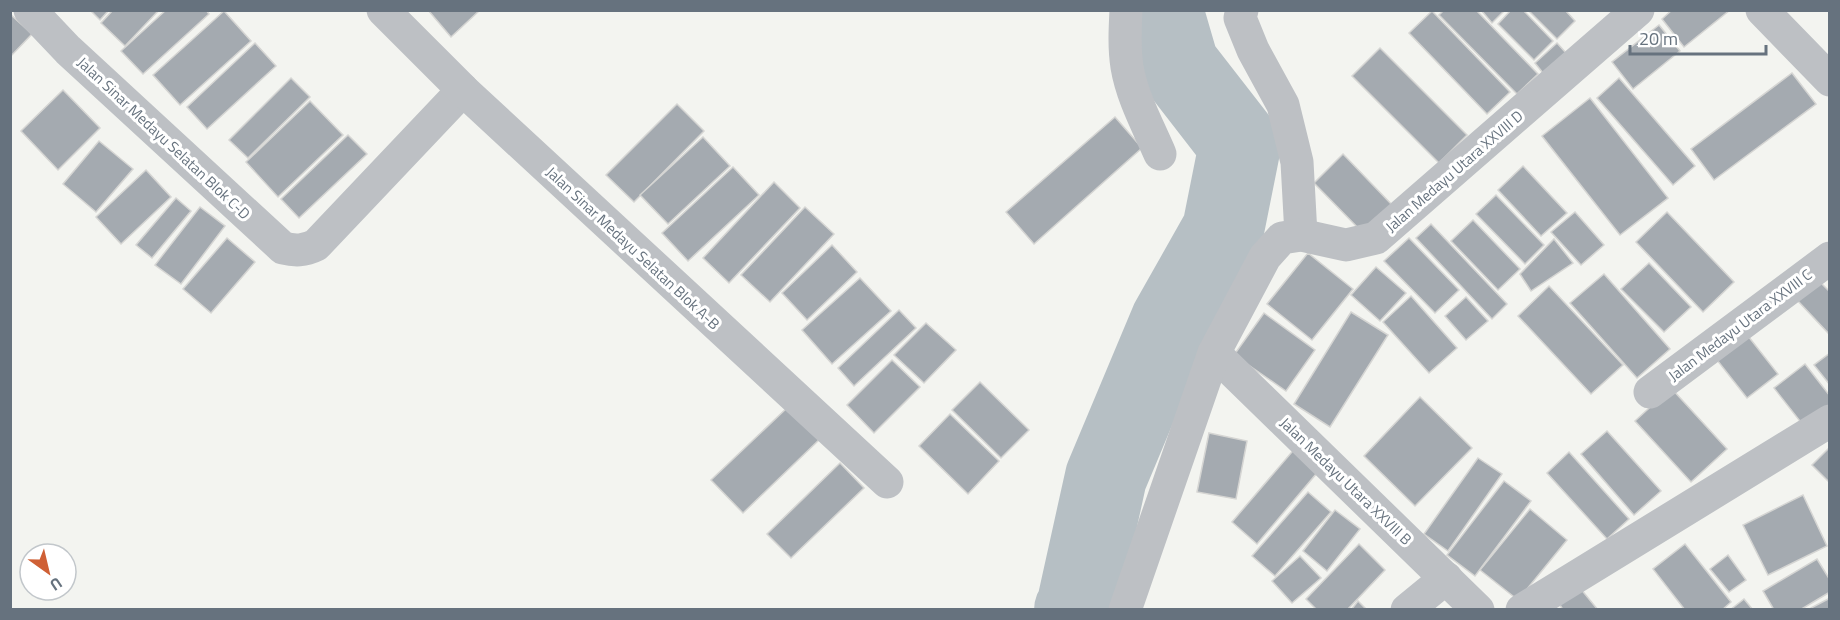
<svg xmlns="http://www.w3.org/2000/svg" width="1840" height="620" font-family="'Titillium Web',sans-serif">
  <style>
    .lines { fill: none; stroke-linecap: round; stroke-linejoin: round }
    .river { stroke: #b6bfc4; stroke-width: 82 }
    .building { fill: #a4aab0; stroke: #d5d5d3; stroke-width: 1.5 }
    .minor { stroke: #bdc0c4; stroke-width: 33 }
    .labels { text-anchor: middle; dominant-baseline: central; stroke-width: 6; stroke-linejoin: round; paint-order: stroke }
    .street-label { font-size: 15px; fill: #66727e; stroke: #fff }
  </style>
  <rect width="100%" height="100%" fill="#f3f4f0"/>
  <g class="lines">
    <!-- river -->
    <path class="river" d="M1075,610L1077,608L1106,477L1171,322L1223,230L1240,145L1178,65L1162,10"/>
  </g>
  <!-- building -->
  <g class="building">
    <path d="M90,10H109L100,20Z"/>
    <path d="M113,10H159L125,46L101,23Z"/>
    <path d="M166,10H206L209,14L143,74L121,51Z"/>
    <path d="M428,10H480L451,37Z"/>
    <path d="M1444,10H1476L1538,74L1517,94L1439,15Z"/>
    <path d="M1481,10H1505L1492,23Z"/>
    <path d="M1511,10H1523L1553,41L1534,60L1498,24Z"/>
    <path d="M1528,10H1565L1575,21L1557,39Z"/>
    <path d="M1672,10H1730L1684,47L1662,19Z"/>
    <path d="M224,11L251,41L180,105L153,75Z"/>
    <path d="M1432,11L1510,92L1487,114L1409,33Z"/>
    <path d="M10,14L32,34L10,57Z"/>
    <path d="M1659,25L1680,51L1633,89L1612,62Z"/>
    <path d="M255,43L276,66L207,129L187,107Z"/>
    <path d="M1557,43L1566,53L1543,73L1535,63Z"/>
    <path d="M1380,48L1467,135L1439,163L1352,76Z"/>
    <path d="M1792,73L1816,104L1714,180L1691,149Z"/>
    <path d="M291,78L310,97L248,158L229,140Z"/>
    <path d="M1619,78L1695,166L1673,185L1597,98Z"/>
    <path d="M63,90L100,128L58,170L21,131Z"/>
    <path d="M1590,98L1668,198L1620,235L1542,136Z"/>
    <path d="M310,101L343,135L278,197L246,162Z"/>
    <path d="M677,104L704,131L634,202L606,175Z"/>
    <path d="M1115,117L1142,148L1034,244L1006,212Z"/>
    <path d="M348,135L367,154L299,218L281,199Z"/>
    <path d="M703,137L730,166L668,224L640,195Z"/>
    <path d="M99,141L133,169L96,212L63,184Z"/>
    <path d="M1343,154L1394,207L1365,235L1314,183Z"/>
    <path d="M1523,166L1567,213L1541,236L1498,190Z"/>
    <path d="M733,167L759,195L688,261L662,233Z"/>
    <path d="M146,170L171,197L121,244L96,217Z"/>
    <path d="M774,182L800,208L729,283L703,258Z"/>
    <path d="M1496,195L1544,245L1525,264L1476,214Z"/>
    <path d="M176,198L191,211L152,258L136,245Z"/>
    <path d="M200,207L225,226L181,284L155,265Z"/>
    <path d="M805,207L834,234L770,302L741,275Z"/>
    <path d="M1575,212L1604,245L1581,265L1551,232Z"/>
    <path d="M1667,212L1734,282L1703,312L1636,242Z"/>
    <path d="M1473,220L1520,269L1498,290L1451,241Z"/>
    <path d="M1431,224L1507,304L1492,319L1416,238Z"/>
    <path d="M227,238L255,262L211,313L183,289Z"/>
    <path d="M1409,238L1459,290L1435,313L1384,261Z"/>
    <path d="M1554,239L1573,263L1531,291L1520,274Z"/>
    <path d="M832,245L857,272L807,320L782,293Z"/>
    <path d="M1308,253L1353,289L1312,340L1267,304Z"/>
    <path d="M1649,263L1691,307L1664,332L1621,289Z"/>
    <path d="M1376,267L1406,293L1380,321L1351,295Z"/>
    <path d="M1604,274L1670,349L1637,378L1570,303Z"/>
    <path d="M860,278L891,311L832,364L802,330Z"/>
    <path d="M1819,281L1830,292V335L1798,301Z"/>
    <path d="M1549,286L1623,365L1591,394L1518,316Z"/>
    <path d="M1411,296L1457,348L1429,373L1383,322Z"/>
    <path d="M1466,297L1488,321L1466,340L1445,316Z"/>
    <path d="M899,310L916,328L854,386L838,368Z"/>
    <path d="M1351,312L1388,335L1330,427L1294,404Z"/>
    <path d="M1264,313L1315,350L1286,391L1234,355Z"/>
    <path d="M926,323L956,350L924,383L894,355Z"/>
    <path d="M1748,336L1778,374L1747,398L1717,360Z"/>
    <path d="M1830,353V385L1814,365Z"/>
    <path d="M892,360L920,387L874,433L847,405Z"/>
    <path d="M1805,364L1830,396V405L1803,425L1774,388Z"/>
    <path d="M980,382L1029,430L1001,458L952,410Z"/>
    <path d="M1671,388L1727,449L1691,482L1635,421Z"/>
    <path d="M1420,397L1472,448L1415,506L1364,456Z"/>
    <path d="M789,406L821,438L743,513L711,480Z"/>
    <path d="M950,414L999,461L968,494L919,446Z"/>
    <path d="M1607,431L1661,491L1634,515L1581,454Z"/>
    <path d="M1209,433L1247,441L1236,499L1197,492Z"/>
    <path d="M1297,446L1322,467L1257,544L1232,522Z"/>
    <path d="M1830,447V483L1812,465Z"/>
    <path d="M1569,452L1629,519L1607,539L1547,473Z"/>
    <path d="M1478,458L1502,474L1448,551L1424,534Z"/>
    <path d="M840,463L864,488L791,558L767,534Z"/>
    <path d="M1504,481L1531,501L1475,576L1447,555Z"/>
    <path d="M1308,492L1331,512L1275,576L1252,556Z"/>
    <path d="M1803,495L1827,546L1768,575L1743,525Z"/>
    <path d="M1530,509L1567,540L1518,600L1480,570Z"/>
    <path d="M1335,510L1360,529L1327,571L1303,551Z"/>
    <path d="M1359,544L1385,570L1347,610H1317L1306,599Z"/>
    <path d="M1685,544L1731,602L1722,610H1685L1653,569Z"/>
    <path d="M1728,555L1746,580L1729,592L1710,569Z"/>
    <path d="M1300,556L1321,578L1292,603L1272,581Z"/>
    <path d="M1817,559L1830,580V592L1800,610H1774L1763,591Z"/>
    <path d="M1580,588L1598,610H1563L1560,605Z"/>
    <path d="M1830,598V610H1811V608Z"/>
    <path d="M1744,599L1753,610H1730Z"/>
    <path d="M1358,601L1367,610H1351Z"/>
  </g>
  <g class="lines">
    <!-- minor -->
    <g class="minor">
      <path d="M30,10L68,50L283,248C295,251 304,251 316,245L463,90"/>
      <path d="M383,10L463,90L887,482"/>
      <path d="M1126,10C1125,29 1124,48 1127,67C1132,97 1148,126 1160,154"/>
      <path d="M1242,10L1240,18L1253,50L1283,105L1297,162L1301,235"/>
      <path d="M1762,10L1830,80"/>
      <path d="M1214,353L1478,610"/>
      <path d="M1650,392L1830,258"/>
      <path d="M1125,610L1214,353L1265,257L1282,238L1301,235L1346,245L1376,238L1638,10"/>
      <path d="M1407,610L1446,578"/>
      <path d="M1522,610L1830,421"/>
    </g>
  </g>
  <g class="labels">
    <!-- street labels -->
    <g class="street-label">
      <text transform="translate(164 138) rotate(43)">Jalan Sinar Medayu Selatan Blok C-D</text>
      <text transform="translate(1454 171) rotate(-41)">Jalan Medayu Utara XXVIII D</text>
      <text transform="translate(633 248) rotate(43)">Jalan Sinar Medayu Selatan Blok A-B</text>
      <text transform="translate(1740 325) rotate(-37)">Jalan Medayu Utara XXVIII C</text>
      <text transform="translate(1346 481) rotate(44)">Jalan Medayu Utara XXVIII B</text>
    </g>
  </g>
  <!-- border -->
  <rect width="1840" height="620" fill="none" stroke="#66727e" stroke-width="24"/>
  <!-- north arrow -->
  <g transform="translate(48 572) rotate(146)"><circle r="28" fill="#ffffff" stroke="#c2c7cb" stroke-width="1.5"/>
  <path d="M0-4.5L10 22L0 15L-10 22Z" fill="#cf6035"/>
  <text y="-9" font-size="16" font-weight="bold" text-anchor="middle" fill="#66727e">U</text>
  </g>
  <!-- scale -->
  <path d="M1630 45v9h136v-9" fill="none" stroke="#66727e" stroke-width="3"/>
  <text x="1639" y="45" font-size="18" fill="#66727e" stroke="#ffffff" stroke-width="4.5" paint-order="stroke">20 m</text>
</svg>
